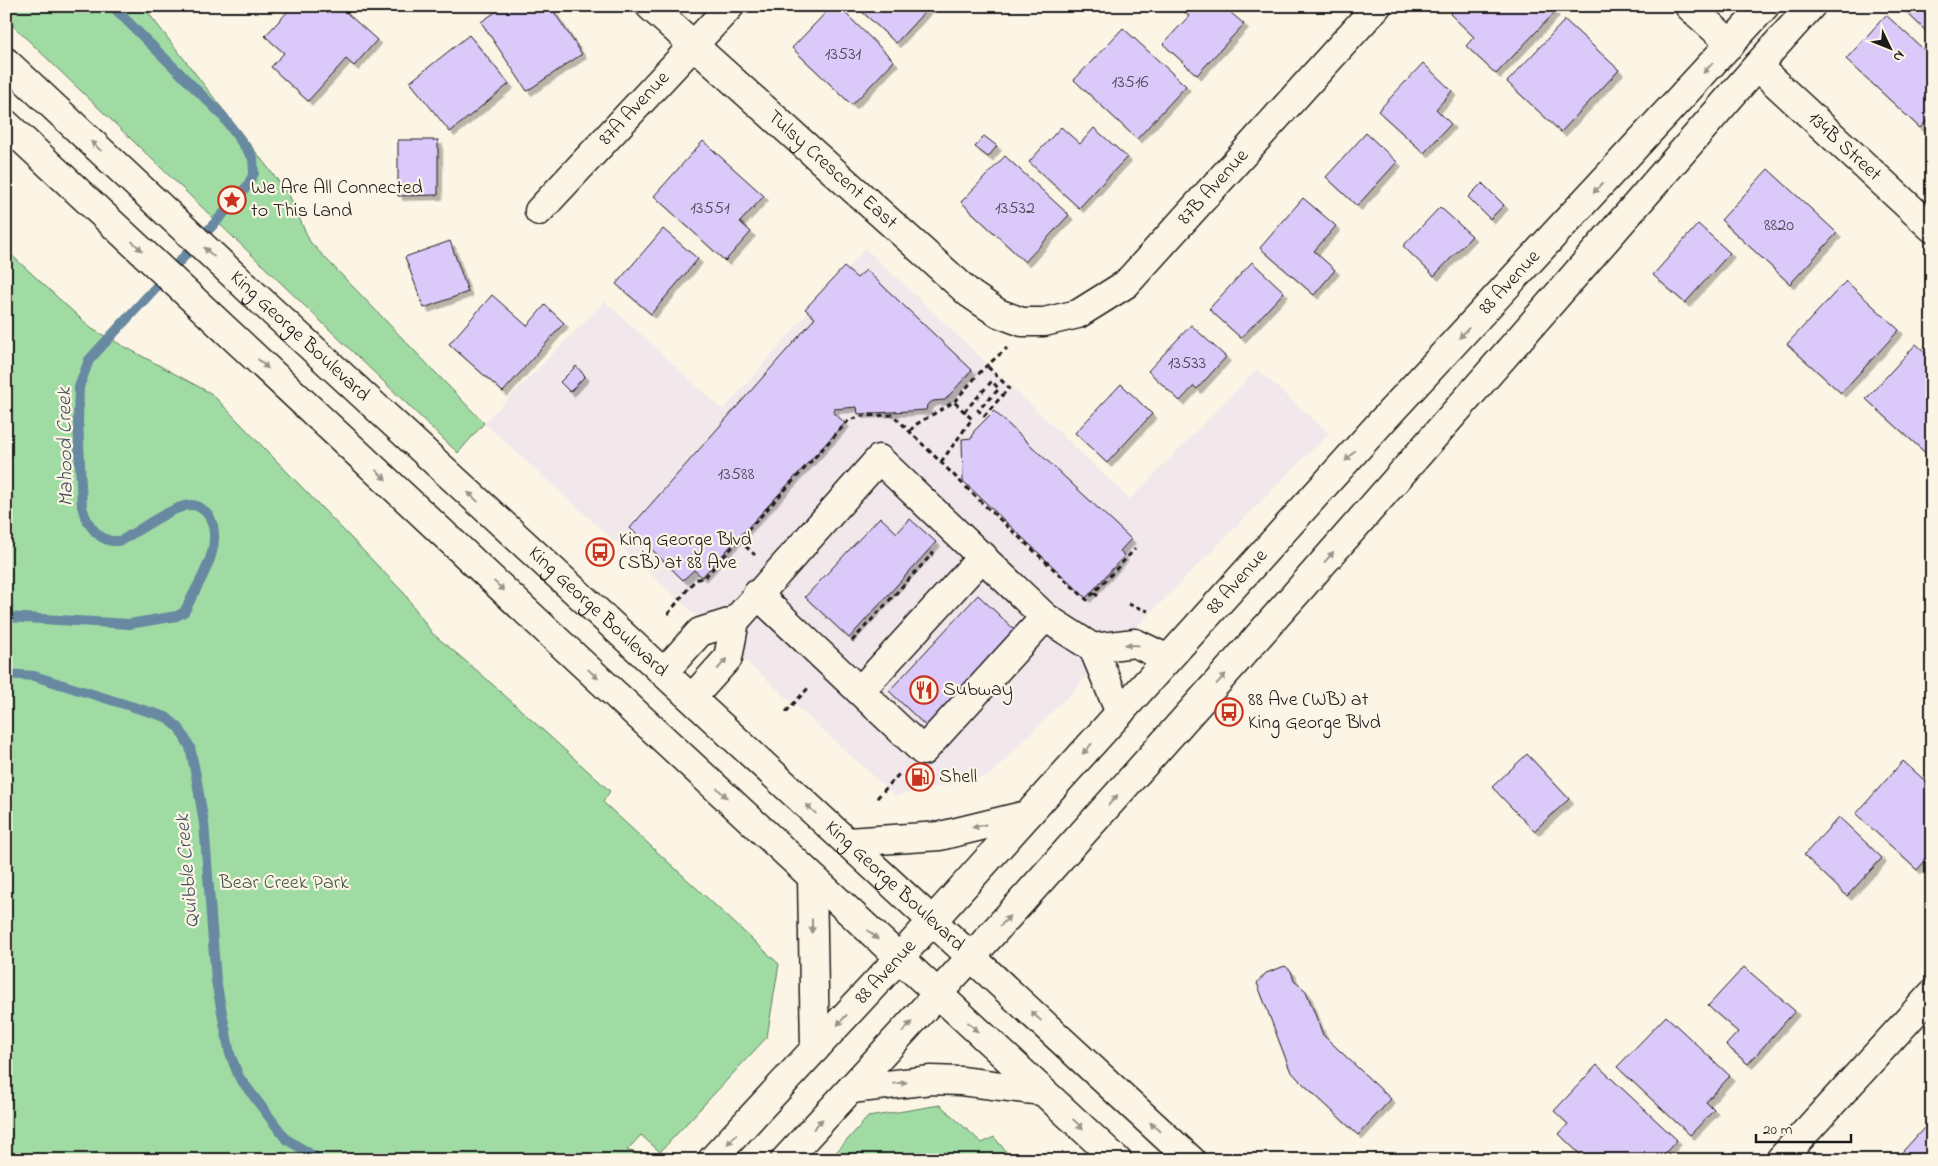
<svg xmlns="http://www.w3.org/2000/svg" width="1938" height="1166" font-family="'Indie Flower',sans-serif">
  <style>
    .built { fill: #f2e8eb }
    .green { fill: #9fdba3; stroke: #5e7c60 }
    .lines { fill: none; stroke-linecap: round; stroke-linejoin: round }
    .stream { stroke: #6889a1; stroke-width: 10 }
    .building { fill: #dbc9fa; stroke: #1c1c1c; filter: url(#shadow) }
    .minor-casing { stroke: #1c1c1c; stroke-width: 31 }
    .major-casing { stroke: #1c1c1c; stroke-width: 31 }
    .path { stroke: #1c1c1c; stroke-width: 3; stroke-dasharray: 5 4; stroke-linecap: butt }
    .minor { stroke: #fcf5e5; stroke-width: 28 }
    .major { stroke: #fcf5e5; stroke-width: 28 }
    .oneway { fill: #97938b }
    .labels { text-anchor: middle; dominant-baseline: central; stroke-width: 4.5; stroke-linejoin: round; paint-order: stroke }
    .number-label { font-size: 18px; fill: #4c4754 }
    .street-label { font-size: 20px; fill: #1c1c1c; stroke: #fcf5e5 }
    .poi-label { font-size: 20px; fill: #1c1c1c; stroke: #fcf5e5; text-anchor: start }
    .park-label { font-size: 20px; fill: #435544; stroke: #fcf5e5 }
    .water-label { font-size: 21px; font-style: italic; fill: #42525f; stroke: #fcf5e5 }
  </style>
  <defs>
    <filter id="shadow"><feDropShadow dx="4.5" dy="4.5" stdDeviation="0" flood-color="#0004"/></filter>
  </defs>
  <rect width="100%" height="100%" fill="#fcf5e5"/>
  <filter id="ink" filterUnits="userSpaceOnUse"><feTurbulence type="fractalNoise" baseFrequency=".02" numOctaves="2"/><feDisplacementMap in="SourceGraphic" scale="10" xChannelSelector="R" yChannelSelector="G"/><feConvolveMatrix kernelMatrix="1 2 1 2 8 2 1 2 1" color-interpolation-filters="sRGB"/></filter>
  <g filter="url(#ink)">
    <!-- built -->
    <path class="built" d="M865,248L1130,499L1257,369L1329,433L989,776L895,796L484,423L605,301L723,410Z"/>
    <!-- green -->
    <g class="green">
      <path d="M6,6H143L289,195L310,242L484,423L458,453L6,19Z"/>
      <path d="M6,250L92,329L212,394L404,593L432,633L481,674L610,791L603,802L779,964L767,1037L660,1152L641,1135L627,1150L648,1157L646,1160H6Z"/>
      <path d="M940,1105L982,1143L994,1137L1013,1160H829L868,1117Z"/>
    </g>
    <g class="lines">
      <!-- stream -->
      <g class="stream">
        <path d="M6,617L129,624L177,616L184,612L188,605C200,579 225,545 209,516C205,510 197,504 190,505C173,506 138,531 122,540C101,546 87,525 82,507L78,420L79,387L89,360L235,201L248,185L254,173L253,158L222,115L112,6"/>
        <path d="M6,674L34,676L166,717L179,728L190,747L196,776L204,823L216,981L230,1054L239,1077L286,1139L320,1160"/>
      </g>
    </g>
    <!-- building -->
    <g class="building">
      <path d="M293,6H317L321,10L324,6H339L377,40L354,66L346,59L308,101L271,67L284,53L265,36Z"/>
      <path d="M504,6H550L582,54L527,91L481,22Z"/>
      <path d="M832,6H838L894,61L852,105L792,48Z"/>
      <path d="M856,6H930L896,43Z"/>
      <path d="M1178,6H1223L1244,24L1197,75L1163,44L1189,16Z"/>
      <path d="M1457,6H1550L1555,12L1496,74L1466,46L1474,37L1450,14Z"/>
      <path d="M1900,6H1932V27L1927,32Z"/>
      <path d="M1886,15L1932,57V115L1920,128L1846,59Z"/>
      <path d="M1565,20L1619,70L1561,132L1507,82Z"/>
      <path d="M1123,28L1186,86L1137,139L1074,80Z"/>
      <path d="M469,35L509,84L450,132L410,82Z"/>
      <path d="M1423,63L1452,91L1436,109L1451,124L1424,153L1378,111Z"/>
      <path d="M1061,127L1080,144L1094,128L1127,157L1079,208L1029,162Z"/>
      <path d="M1366,133L1397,162L1357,206L1326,177Z"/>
      <path d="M984,136L997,146L988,157L975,147Z"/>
      <path d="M398,140H438V195L398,196Z"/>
      <path d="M703,141L764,196L740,222L751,232L725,261L654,196Z"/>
      <path d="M1005,156L1069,215L1025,262L961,202Z"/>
      <path d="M1768,169L1837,233L1790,284L1721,220Z"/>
      <path d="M1482,183L1504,205L1490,219L1468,197Z"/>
      <path d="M1303,198L1336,226L1314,251L1335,270L1314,295L1260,248Z"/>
      <path d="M1440,207L1472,236L1434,276L1403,246Z"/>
      <path d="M1698,224L1730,253L1685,303L1653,275Z"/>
      <path d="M663,229L698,259L651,314L616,284Z"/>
      <path d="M450,241L468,292L424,308L405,257Z"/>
      <path d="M1252,262L1284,292L1241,338L1209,309Z"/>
      <path d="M844,267L857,278L866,270L972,370L945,400L933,401L927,405L926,410L858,414L857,407L834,409V413L845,423L702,577L694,570L683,580L630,528L815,318L805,309Z"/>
      <path d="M1846,281L1899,330L1841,393L1787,344Z"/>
      <path d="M492,295L527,326L545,305L564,323L503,392L449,344Z"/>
      <path d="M1191,325L1226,357L1197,389L1194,386L1180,401L1148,371Z"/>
      <path d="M1916,344L1932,358V455L1930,457L1866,399Z"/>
      <path d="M576,366L585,376L570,392L560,382Z"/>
      <path d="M1121,384L1152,414L1107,463L1075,433Z"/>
      <path d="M994,411L1131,539L1120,551L1124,556L1086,598L963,481L962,439L972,438L974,431Z"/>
      <path d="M880,517L897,533L910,519L936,542L849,638L805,597Z"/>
      <path d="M978,595L1018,633L929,729L889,691Z"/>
      <path d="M1527,754L1569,799L1534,831L1492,787Z"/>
      <path d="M1903,761L1932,787V853L1917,870L1856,814Z"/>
      <path d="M1839,817L1882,858L1847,896L1804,855Z"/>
      <path d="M1285,966L1291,971L1294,981L1306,991L1323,1035L1391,1099L1358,1135L1298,1079L1290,1070L1257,983L1266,973Z"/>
      <path d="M1744,967L1795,1011L1748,1064L1726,1045L1738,1032L1708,1006Z"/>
      <path d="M1666,1016L1730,1076L1706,1102L1714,1110L1690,1135L1617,1067Z"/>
      <path d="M1597,1065L1677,1140L1659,1160H1586L1559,1134L1568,1124L1554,1111Z"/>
      <path d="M1924,1128L1932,1136V1160H1895Z"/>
    </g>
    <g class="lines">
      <!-- minor casing -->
      <g class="minor-casing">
        <g id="minor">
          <path id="s1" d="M650,6L970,294L998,313L1022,322H1044L1078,314L1126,284L1377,6"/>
          <path d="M1689,6L1731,44"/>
          <path id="s2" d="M1757,66L1932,228"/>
          <path id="s3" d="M539,211L730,6"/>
          <path d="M757,594L923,751L1045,617"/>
          <path d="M664,672L700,632L735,621"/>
          <path d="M860,691L983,556"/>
          <path d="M692,698L728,658L735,621L879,459L1045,617L1093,648"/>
          <path d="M1780,1160L1932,994"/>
        </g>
      </g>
      <!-- major casing -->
      <g class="major-casing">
        <g id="major">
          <path id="s4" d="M6,62L258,298L1191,1160"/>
          <path d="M6,124L558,641L1117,1160"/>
          <path d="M1120,713L1093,648L1135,643L1168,659"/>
          <path d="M847,842L940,836L1026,815"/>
          <path d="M812,878L815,1049"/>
          <path d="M851,1089L931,1080L961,1081L1042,1091"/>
          <path id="s5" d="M712,1160L899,958L1383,420L1765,6"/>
          <path d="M785,1160C1117,802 1437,434 1757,66L1811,6"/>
        </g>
      </g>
      <!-- path -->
      <g class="path">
        <path d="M964,412L992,381L999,389L978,410L984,416L1009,388L987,366"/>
        <path d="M910,431L915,425L954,402L983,369L1007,348"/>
        <path d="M941,462L972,419L954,402"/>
        <path d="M739,540L755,555"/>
        <path d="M1094,593L1098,596"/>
        <path d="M1128,604L1148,611"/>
        <path d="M668,614L695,580L705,577L849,420L862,416L893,415L980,501L1087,600L1135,549"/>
        <path d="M852,641L934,552"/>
        <path d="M786,712L810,686"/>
        <path d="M877,798L900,773"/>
      </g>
      <!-- minor -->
      <use href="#minor" class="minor"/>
      <!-- major -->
      <use href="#major" class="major"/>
    </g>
    <!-- one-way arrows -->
    <defs><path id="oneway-solid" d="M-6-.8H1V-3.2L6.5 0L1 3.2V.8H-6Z" transform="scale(1.25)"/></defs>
    <g class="oneway">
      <use href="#oneway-solid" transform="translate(1708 68) rotate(133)"/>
      <use href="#oneway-solid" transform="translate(96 146) rotate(-137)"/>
      <use href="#oneway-solid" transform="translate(1598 188) rotate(133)"/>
      <use href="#oneway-solid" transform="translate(137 246) rotate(43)"/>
      <use href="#oneway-solid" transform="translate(209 252) rotate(-137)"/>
      <use href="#oneway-solid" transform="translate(1464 333) rotate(133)"/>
      <use href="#oneway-solid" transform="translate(263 364) rotate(43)"/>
      <use href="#oneway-solid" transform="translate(1350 456) rotate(132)"/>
      <use href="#oneway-solid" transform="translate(381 475) rotate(43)"/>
      <use href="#oneway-solid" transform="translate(473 497) rotate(-137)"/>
      <use href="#oneway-solid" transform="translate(1329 557) rotate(-49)"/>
      <use href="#oneway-solid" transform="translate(499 586) rotate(43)"/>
      <use href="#oneway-solid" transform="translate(1132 645) rotate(-176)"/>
      <use href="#oneway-solid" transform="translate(722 664) rotate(-50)"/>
      <use href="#oneway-solid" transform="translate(593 674) rotate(43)"/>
      <use href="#oneway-solid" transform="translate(1221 679) rotate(-48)"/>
      <use href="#oneway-solid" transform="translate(1087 749) rotate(132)"/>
      <use href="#oneway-solid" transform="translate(722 793) rotate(43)"/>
      <use href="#oneway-solid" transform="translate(1113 800) rotate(-48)"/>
      <use href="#oneway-solid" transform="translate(811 809) rotate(-137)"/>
      <use href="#oneway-solid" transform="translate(979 826) rotate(167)"/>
      <use href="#oneway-solid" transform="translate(1005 921) rotate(-47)"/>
      <use href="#oneway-solid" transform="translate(812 926) rotate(90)"/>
      <use href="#oneway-solid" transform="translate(873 935) rotate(43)"/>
      <use href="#oneway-solid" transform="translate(1036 1016) rotate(-137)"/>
      <use href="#oneway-solid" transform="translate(842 1020) rotate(133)"/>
      <use href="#oneway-solid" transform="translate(907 1027) rotate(-47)"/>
      <use href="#oneway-solid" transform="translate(973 1027) rotate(43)"/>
      <use href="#oneway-solid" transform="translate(900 1083) rotate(-6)"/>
      <use href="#oneway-solid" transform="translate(818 1124) rotate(-47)"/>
      <use href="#oneway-solid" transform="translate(1078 1124) rotate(43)"/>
      <use href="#oneway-solid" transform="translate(1155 1127) rotate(-137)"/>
      <use href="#oneway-solid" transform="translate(732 1139) rotate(133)"/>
    </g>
  </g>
  <!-- icons -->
  <defs>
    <g id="sight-ring" transform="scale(1.4375)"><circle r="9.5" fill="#fcf5e5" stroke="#c8321e" stroke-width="1.5"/><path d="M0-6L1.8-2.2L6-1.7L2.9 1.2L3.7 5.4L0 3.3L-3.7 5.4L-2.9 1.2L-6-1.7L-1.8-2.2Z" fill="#c8321e"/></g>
    <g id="bus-ring" transform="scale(1.4375)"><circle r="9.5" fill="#fcf5e5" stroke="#c8321e" stroke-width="1.5"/><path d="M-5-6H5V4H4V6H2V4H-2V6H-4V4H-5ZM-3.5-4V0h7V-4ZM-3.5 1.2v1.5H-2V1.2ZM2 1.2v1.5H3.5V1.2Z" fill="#c8321e"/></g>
    <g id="restaurant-ring" transform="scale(1.4375)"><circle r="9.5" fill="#fcf5e5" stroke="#c8321e" stroke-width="1.5"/><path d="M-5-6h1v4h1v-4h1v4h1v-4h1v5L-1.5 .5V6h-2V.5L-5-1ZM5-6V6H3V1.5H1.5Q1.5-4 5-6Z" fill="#c8321e"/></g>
    <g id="fuel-ring" transform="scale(1.4375)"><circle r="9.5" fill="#fcf5e5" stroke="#c8321e" stroke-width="1.5"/><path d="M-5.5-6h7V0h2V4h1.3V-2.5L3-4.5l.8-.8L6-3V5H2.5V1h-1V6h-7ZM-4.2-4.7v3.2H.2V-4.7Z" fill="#c8321e"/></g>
  </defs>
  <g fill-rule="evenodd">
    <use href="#sight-ring" x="232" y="200"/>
    <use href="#bus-ring" x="600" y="552"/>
    <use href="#restaurant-ring" x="924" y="690"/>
    <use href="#bus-ring" x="1229" y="712"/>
    <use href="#fuel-ring" x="920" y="777"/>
  </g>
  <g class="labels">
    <!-- number labels -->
    <g class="number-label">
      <text x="843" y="55">13531</text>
      <text x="1130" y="83">13516</text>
      <text x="710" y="209">13551</text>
      <text x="1015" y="209">13532</text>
      <text x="1779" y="226">8820</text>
      <text x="1187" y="364">13533</text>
      <text x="736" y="475">13588</text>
    </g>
    <!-- street labels -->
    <g class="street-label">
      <text stroke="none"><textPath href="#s3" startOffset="140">87A Avenue</textPath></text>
      <text stroke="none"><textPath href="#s2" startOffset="119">134B Street</textPath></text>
      <text stroke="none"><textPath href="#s1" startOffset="245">Tulsy Crescent East</textPath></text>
      <text stroke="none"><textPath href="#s1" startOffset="734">87B Avenue</textPath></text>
      <text stroke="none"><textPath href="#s5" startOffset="1186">88 Avenue</textPath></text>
      <text stroke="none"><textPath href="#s4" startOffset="402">King George Boulevard</textPath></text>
      <text stroke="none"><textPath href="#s5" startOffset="781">88 Avenue</textPath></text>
      <text stroke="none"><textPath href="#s4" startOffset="808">King George Boulevard</textPath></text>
      <text stroke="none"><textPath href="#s4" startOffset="1212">King George Boulevard</textPath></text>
      <text stroke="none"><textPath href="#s5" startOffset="256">88 Avenue</textPath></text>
    </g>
    <!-- poi labels -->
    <g class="poi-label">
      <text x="251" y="188">We Are All Connected<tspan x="251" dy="23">to This Land</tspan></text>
      <text x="619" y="540">King George Blvd<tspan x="619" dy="23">(SB) at 88 Ave</tspan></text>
      <text x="943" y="690">Subway</text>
      <text x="1248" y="700">88 Ave (WB) at<tspan x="1248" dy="23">King George Blvd</tspan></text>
      <text x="939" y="777">Shell</text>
    </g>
    <!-- park labels -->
    <g class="park-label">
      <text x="284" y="883">Bear Creek Park</text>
    </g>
    <!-- water labels -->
    <g class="water-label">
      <text transform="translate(66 447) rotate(-91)">Mahood Creek</text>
      <text transform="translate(188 871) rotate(-95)">Quibble Creek</text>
    </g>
  </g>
  <!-- margin -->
  <rect width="1938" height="1166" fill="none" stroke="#fcf5e5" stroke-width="25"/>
  <rect x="12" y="12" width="1913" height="1141" fill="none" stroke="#1c1c1c" stroke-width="2" filter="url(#ink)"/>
  <!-- north arrow -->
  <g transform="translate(1890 48) rotate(133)" stroke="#fcf5e5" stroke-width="4" paint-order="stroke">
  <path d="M0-4L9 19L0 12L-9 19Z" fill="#1c1c1c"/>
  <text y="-8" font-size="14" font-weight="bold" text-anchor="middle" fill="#1c1c1c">N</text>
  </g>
  <!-- scale -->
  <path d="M1756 1134v8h95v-8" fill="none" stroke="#1c1c1c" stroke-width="2.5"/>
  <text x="1763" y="1134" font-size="15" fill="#1c1c1c" stroke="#fcf5e5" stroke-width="4" paint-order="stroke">20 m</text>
</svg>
